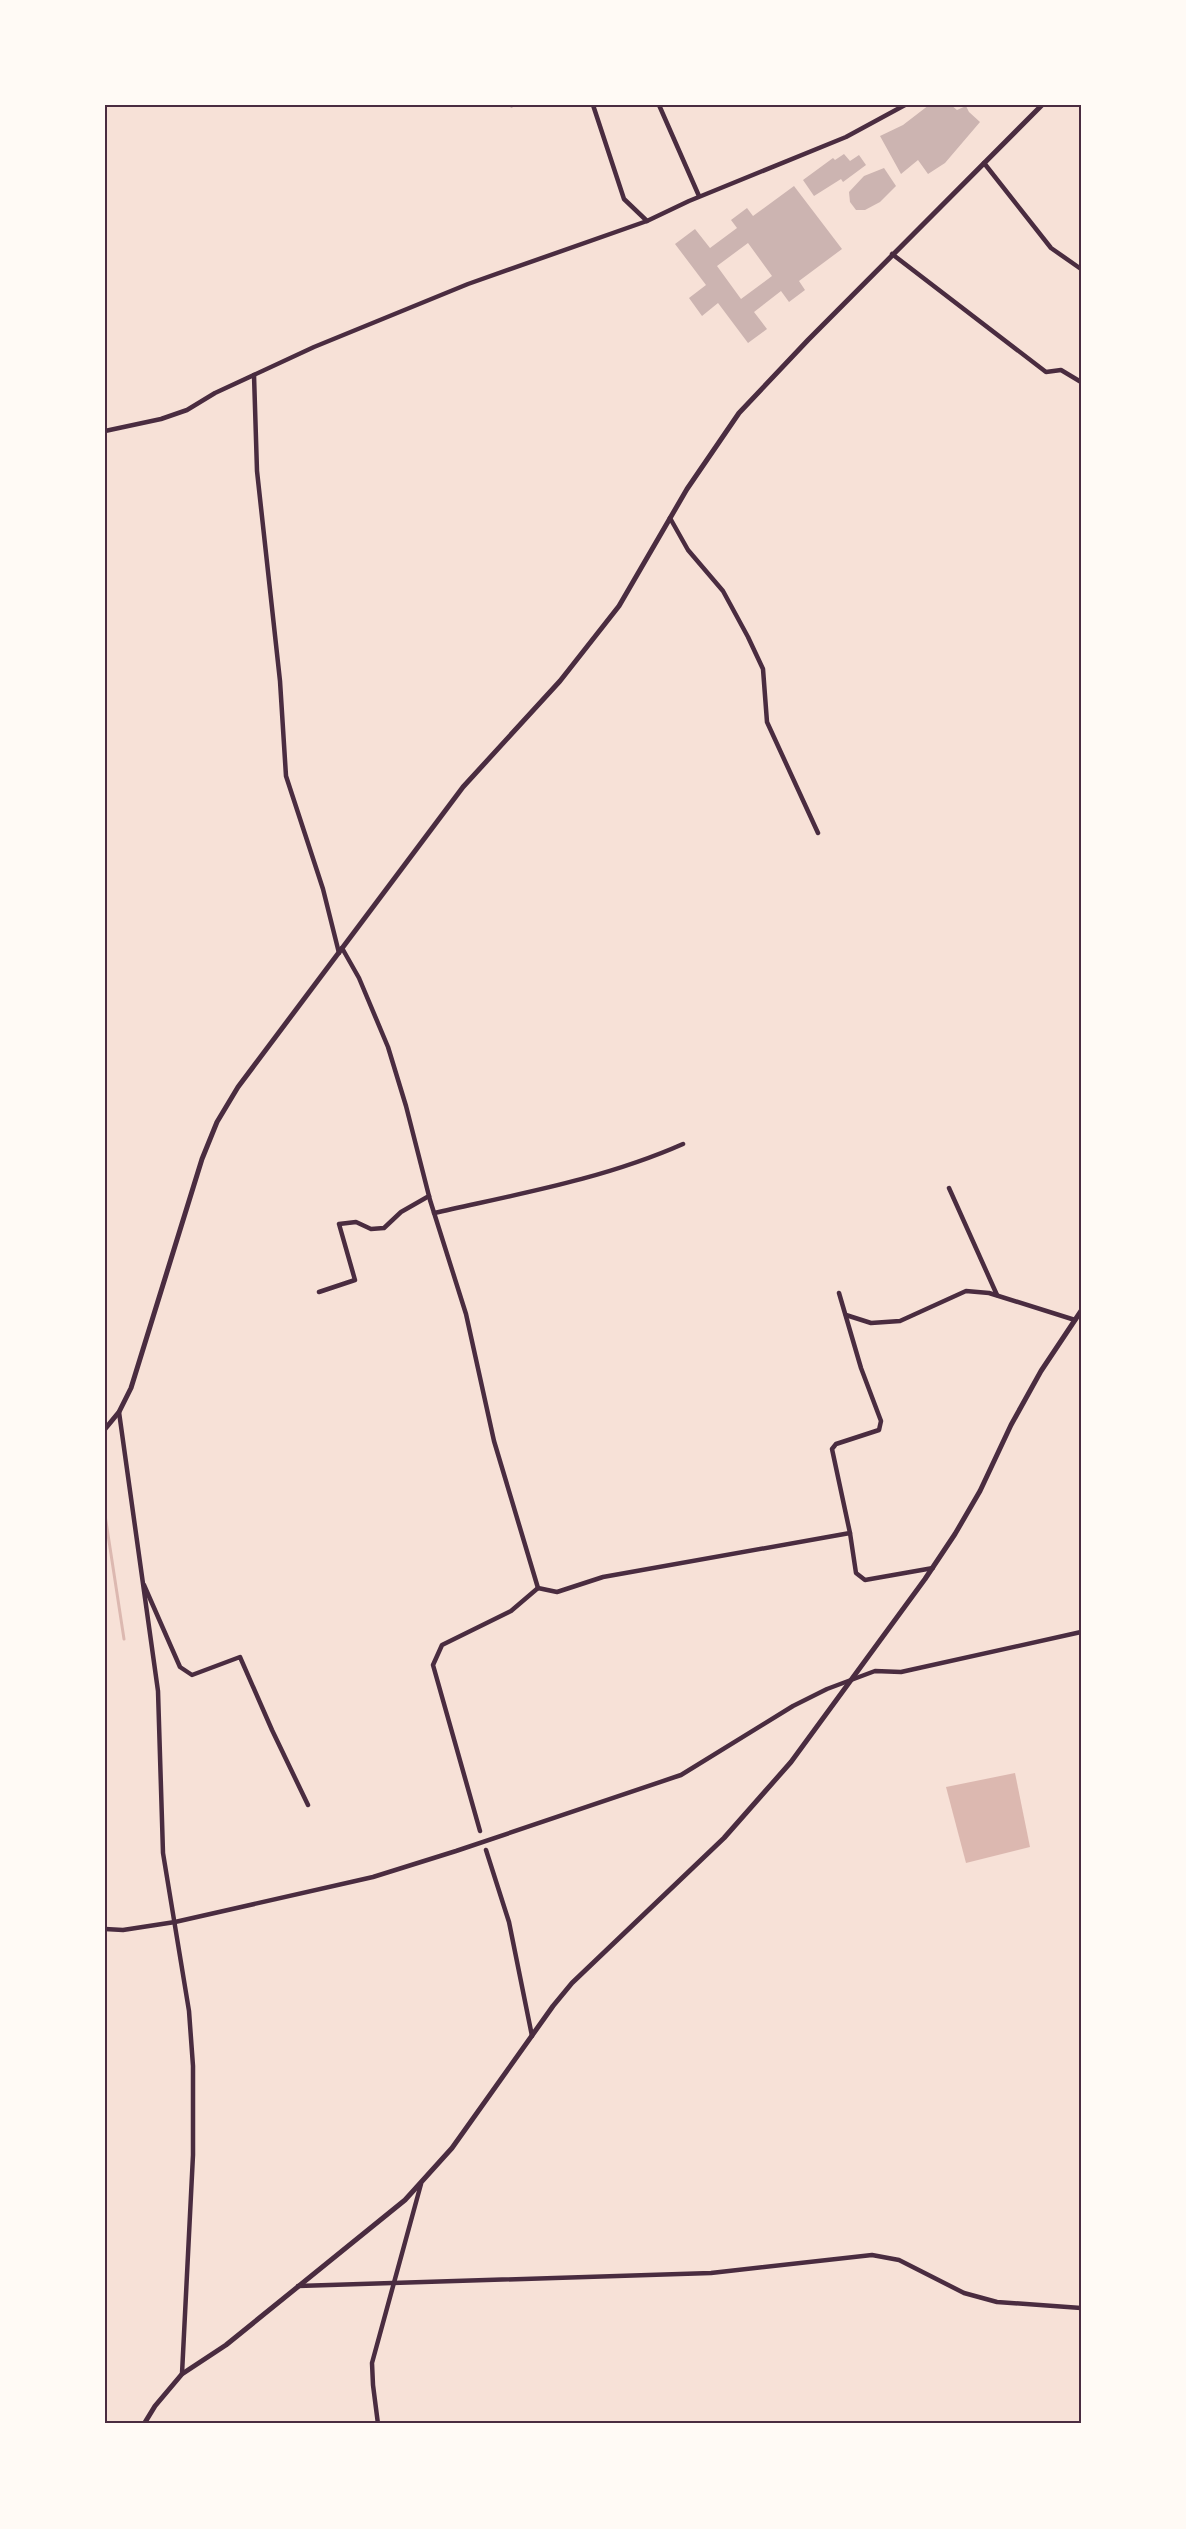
<svg xmlns="http://www.w3.org/2000/svg" width="1186" height="2529" font-family="'Open Sans',sans-serif">
  <style>
    .water { fill: #dcb8b0 }
    .lines { fill: none; stroke-linecap: round; stroke-linejoin: round }
    .stream { stroke: #dcb8b0; stroke-width: 3 }
    .building { fill: #ccb4b1; fill-rule: evenodd }
    .minor { stroke: #4a2c40; stroke-width: 4.5 }
    .tertiary { stroke: #4a2c40; stroke-width: 5 }
    .neatline { fill: none; stroke: #4a2c40; stroke-width: 2 }
  </style>
  <rect width="100%" height="100%" fill="#f7e1d7"/>
  <!-- water -->
  <path class="water" d="M1015,1773L1030,1847L966,1863L946,1787Z"/>
  <g class="lines">
    <!-- stream -->
    <path class="stream" d="M105,1515L124,1639"/>
  </g>
  <!-- building -->
  <g class="building">
    <path d="M929,105H951L957,110L966,106L969,112L980,122L945,163L928,174L918,160L901,174L880,136L903,125Z"/>
    <path d="M844,154L850,161L859,155L866,165L843,182L841,179L814,196L803,180L833,158L835,160Z"/>
    <path d="M884,168L896,186L880,202L865,210H856L850,202L849,192L864,176Z"/>
    <path d="M794,186L842,249L799,281L805,290L789,302L781,291L754,312L767,329L748,343L718,303L702,316L689,298L706,285L675,244L695,229L710,248L737,228L731,220L747,208L753,216ZM748,243L772,276L741,299L717,266Z"/>
  </g>
  <g class="lines">
    <!-- minor -->
    <g class="minor">
      <path d="M511,105H512"/>
      <path d="M593,105L624,199L647,221"/>
      <path d="M659,105L699,196"/>
      <path d="M984,163L1051,248L1081,269"/>
      <path d="M892,254L1046,372L1061,370L1081,382"/>
      <path d="M254,375L257,471L280,681L286,776L323,889L339,953"/>
      <path d="M105,431L161,419L187,410L215,393L314,347L468,284L647,221L689,201L846,137L905,105"/>
      <path d="M670,518L688,550L723,591L748,637L763,669L767,722L818,833"/>
      <path d="M342,948L359,978L388,1047L406,1106L430,1200L466,1314L494,1441L538,1588"/>
      <path d="M949,1188L997,1295"/>
      <path d="M434,1213C518,1194 604,1179 683,1144"/>
      <path d="M319,1292L355,1280L339,1224L356,1222L371,1229L384,1228L401,1212L429,1196"/>
      <path d="M846,1315L871,1323L900,1321L966,1291L989,1293L1075,1320"/>
      <path d="M119,1412L158,1691L163,1853L189,2011L193,2066V2155L182,2374"/>
      <path d="M850,1533L856,1573L865,1580L933,1568"/>
      <path d="M144,1585L180,1667L192,1675L240,1657L272,1730L308,1805"/>
      <path d="M538,1588L557,1592L603,1577L850,1533L832,1449L836,1444L879,1430L881,1421L861,1368L839,1293"/>
      <path d="M480,1831L433,1665L442,1645L511,1611L538,1588"/>
      <path d="M486,1850L509,1922L532,2036"/>
      <path d="M105,1929L123,1930L175,1922L373,1877L456,1851L681,1775L793,1706L827,1689L875,1671L901,1672L1081,1632"/>
      <path d="M298,2286L711,2273L872,2255L899,2260L964,2293L997,2302L1081,2308"/>
      <path d="M378,2424L373,2385L372,2363L421,2184"/>
    </g>
    <!-- tertiary -->
    <g class="tertiary">
      <path d="M105,1429L119,1412L131,1388L202,1159L217,1122L238,1087L463,787L560,681L619,606L687,489L739,413L808,340L1042,105"/>
      <path d="M144,2424L155,2406L182,2374L226,2345L405,2200L452,2148L553,2006L572,1983L724,1838L791,1762L925,1579L955,1534L980,1491L1011,1425L1041,1371L1081,1311"/>
    </g>
  </g>
  <!-- border -->
  <rect width="1186" height="2529" fill="none" stroke="#fffaf5" stroke-width="213"/>
  <rect x="106" y="106" width="974" height="2316" class="neatline"/>
</svg>
